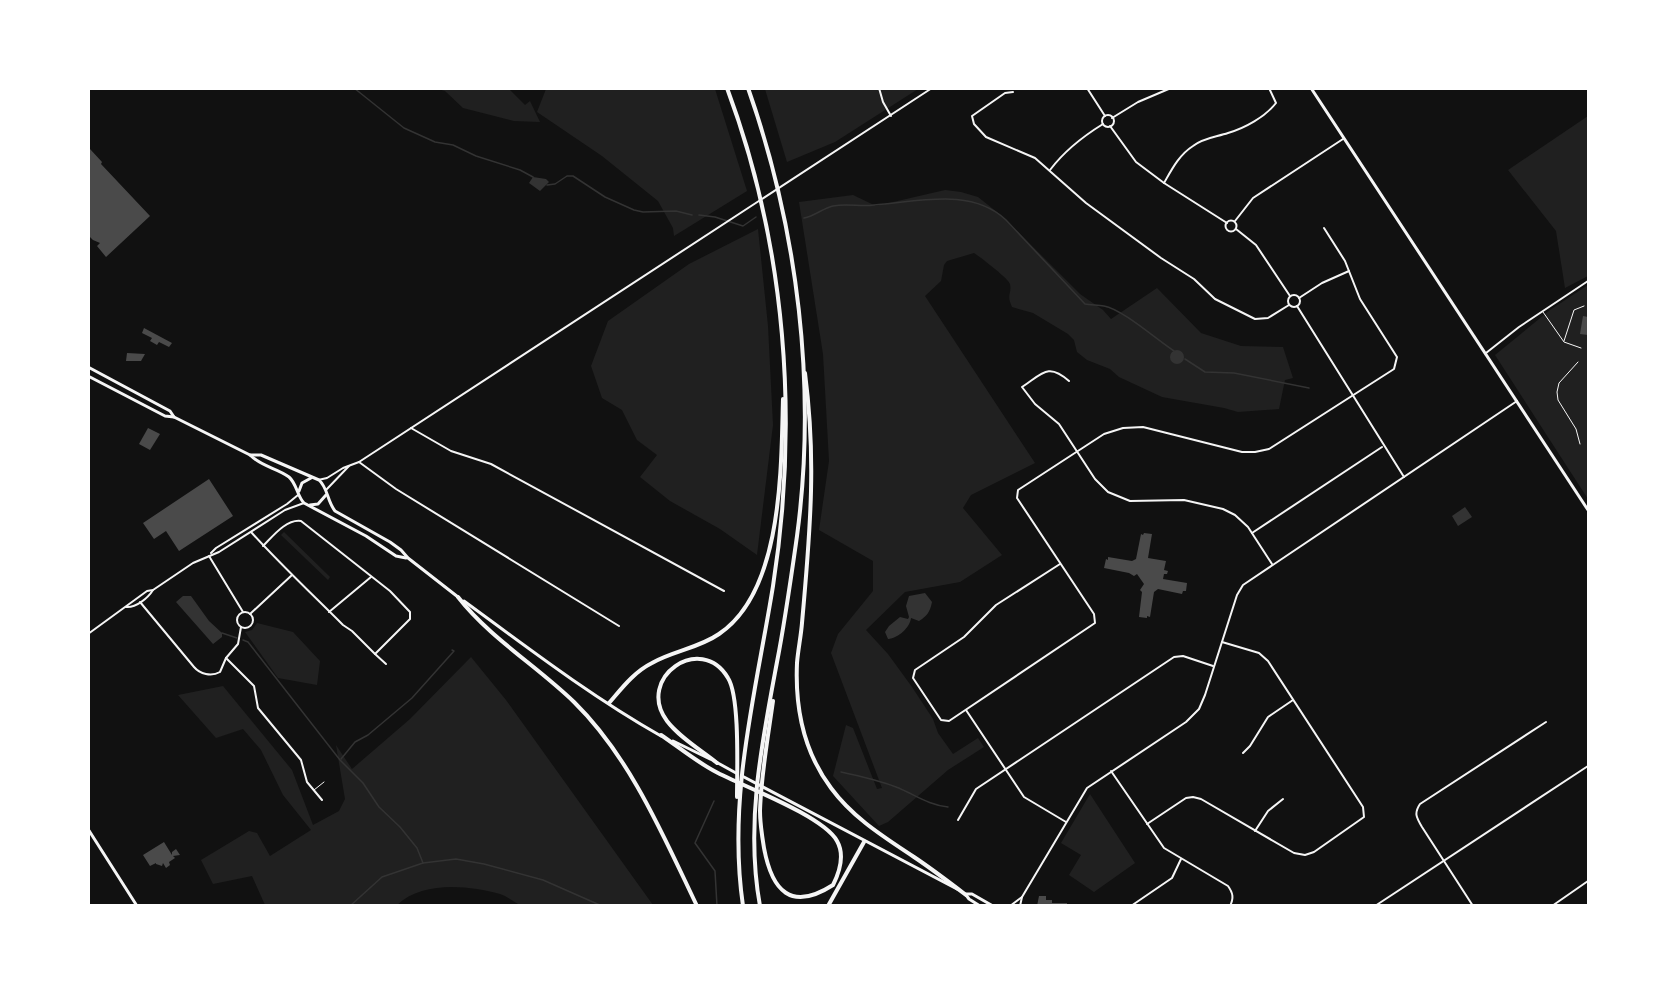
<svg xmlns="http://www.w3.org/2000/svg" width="1677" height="994" font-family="Quicksand,sans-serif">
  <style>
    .green { fill: #202020 }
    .water { fill: #333 }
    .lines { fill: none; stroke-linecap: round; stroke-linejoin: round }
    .stream { stroke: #333; stroke-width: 1.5 }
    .building { fill: #4a4a4a }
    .service { stroke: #f5f5f5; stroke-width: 1 }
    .minor { stroke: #f5f5f5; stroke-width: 2 }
    .tertiary { stroke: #f5f5f5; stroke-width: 2 }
    .secondary { stroke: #f5f5f5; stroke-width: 3 }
    .motorway { stroke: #f5f5f5; stroke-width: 4 }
  </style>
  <rect width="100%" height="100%" fill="#111"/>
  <!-- green -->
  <g class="green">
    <path d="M438,89H509L525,105L530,101L540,122L514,121L463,108L445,91Z"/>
    <path d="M546,89H715L747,191L674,236L673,228L658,201L602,156L537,112Z"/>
    <path d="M765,89H918L835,142L787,162Z"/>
    <path d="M1588,116V276L1565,288L1556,231L1508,170Z"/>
    <path d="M945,190L961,192L978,197L1002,216L1080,294L1103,310L1111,319L1157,288L1201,333L1241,346L1283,347L1293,378L1285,380L1279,409L1238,412L1224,408L1162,397L1119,377L1110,369L1087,360L1077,352L1074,340L1068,334L1033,313L1012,307C1006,294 1012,294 1010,284C1009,279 979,256 974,253L947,261L944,265L941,281L925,296L1035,463L971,495L963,508L1002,555L960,582L905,592L866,630L888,654L912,687L933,719L938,733L953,754L978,738L984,747L948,770L888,822L879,826L833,776L846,725L853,728L877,789L882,788L831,653L838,634L873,591V561L819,530L829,461L823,354L799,202L853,195L876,206Z"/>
    <path d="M758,229L768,326L773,425L757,555L720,529L670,501L640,477L657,455L637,440L622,410L602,398L591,366L608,321L689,264Z"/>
    <path d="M1588,285V499L1495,355L1550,310Z"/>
    <path d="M284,532L330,577L328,580L281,535Z"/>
    <path d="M257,623L293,632L320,661L317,685L278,678L245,632L252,630Z"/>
    <path d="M471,657L506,700L653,905H520C514,902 507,896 500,894C468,885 422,881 397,905H265L252,876L213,884L201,860L249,831L257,833L270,856L311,830L283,795L261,750L243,729L216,738L178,695L223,686L292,770L313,825L339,811L345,799L336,745L352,769L410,719Z"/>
    <path d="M1090,794L1135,863L1094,892L1069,875L1081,855L1061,843Z"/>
  </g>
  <!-- water -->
  <g class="water">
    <path d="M533,177L546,179L549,182L540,191L529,183Z"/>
    <circle cx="1177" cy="357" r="7"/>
    <path d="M1465,507L1472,517L1458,526L1452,516Z"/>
    <path d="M925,593L932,602C930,612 927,616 919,621L911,618C910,627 899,638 888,639L885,632L889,626L900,617L908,619L909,617L906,606L909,596Z"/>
    <path d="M183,596H191L209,621L222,633V637L213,644L176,602Z"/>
  </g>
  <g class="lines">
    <!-- stream -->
    <g class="stream">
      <path d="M354,88L404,128L435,142L453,145L476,156L520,170L533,177"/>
      <path d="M547,185L555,184L567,176H573L605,197L634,210L643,212L676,211L692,215"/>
      <path d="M699,215L715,217L743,226L756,217"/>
      <path d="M804,218C815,216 823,208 833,206C848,203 860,207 874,205C918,202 971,187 1006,220L1085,304C1091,305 1098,305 1104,306C1122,309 1157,340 1174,351"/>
      <path d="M1185,359L1205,372L1234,373L1309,388"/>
      <path d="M222,633L237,638"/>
      <path d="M243,640L248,642L340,760L363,783L379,807L400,827L417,848L423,863"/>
      <path d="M341,759L355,742L368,735L412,698L454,651L452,650"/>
      <path d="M841,772C860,776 878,780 896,787C914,794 928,805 948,807"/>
      <path d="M714,801L695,843L715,871L717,906"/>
      <path d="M350,906L382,877L423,863L456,859L484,864L543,880L602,906"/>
      <path d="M647,906V905"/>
    </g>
  </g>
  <!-- building -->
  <g class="building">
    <path d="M90,149L102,162L101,164L150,216L106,257L97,246L100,243L93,240L88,235Z"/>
    <path d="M1583,316L1588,317V335L1580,334Z"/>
    <path d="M144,328L172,343L169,347L159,342L157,345L150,341L152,338L142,333Z"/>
    <path d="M127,353L145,354L141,361H126Z"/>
    <path d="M148,428L160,434L150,450L139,444Z"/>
    <path d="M209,479L233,516L179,551L166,531L154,539L143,523Z"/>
    <path d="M1144,533L1152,534L1148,558L1166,561L1164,570L1168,571L1167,574H1164L1163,579L1187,583L1186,591H1183L1182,594L1158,589L1154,592L1150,617L1147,616V618L1139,617L1142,592L1140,590L1144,584L1137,574L1134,576L1129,573L1104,568L1106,559L1108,560V557L1132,561L1136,559L1141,534L1143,535Z"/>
    <path d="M164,842L172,855V852L176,849L180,855L173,856L175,858L169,862L170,865L166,868L163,863L162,866L156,864V863L150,866L143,855Z"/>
    <path d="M1039,896H1046V900H1052V903H1067V906H1037Z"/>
  </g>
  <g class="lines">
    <!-- service -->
    <g class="service">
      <path d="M1543,312L1564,342L1581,348"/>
      <path d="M1564,341L1574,310L1584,306"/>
      <path d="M1578,362L1559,383L1557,392L1558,400L1576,429L1580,444"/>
      <path d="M314,790L324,782"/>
    </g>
    <!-- minor -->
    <g class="minor">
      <path d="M879,88L883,102L891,116"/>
      <path d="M1087,88L1105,116"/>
      <path d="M1013,92L1005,93L972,116L974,124L986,137L1035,158L1086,203L1161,258L1194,279L1215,299L1255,319L1268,318L1289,305"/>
      <circle cx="1108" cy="121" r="6"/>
      <path d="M1112,118L1138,102L1171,88"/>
      <path d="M1110,126L1136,162L1164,183L1227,223"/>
      <path d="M1050,170C1065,150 1082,137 1103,124"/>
      <path d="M1164,183C1172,169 1179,155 1193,146C1203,138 1216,137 1228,133C1245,128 1265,117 1276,103L1269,88"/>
      <circle cx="1231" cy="226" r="5.5"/>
      <path d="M1235,221L1253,198L1343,139"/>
      <path d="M1236,229L1256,245L1290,296"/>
      <circle cx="1294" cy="301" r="6"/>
      <path d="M1299,298L1322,283L1349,271"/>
      <path d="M1297,306L1404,477"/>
      <path d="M1486,353L1519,327L1588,281"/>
      <path d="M1069,381C1048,362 1042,374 1022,387L1035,404L1059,424L1095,479L1108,492L1130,501L1184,500L1223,509L1235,515L1248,527L1272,564"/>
      <path d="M411,428L451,451L491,464L724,591"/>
      <path d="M359,462L396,489L619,626"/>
      <path d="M251,532C280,564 312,594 343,625L352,631L375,654L410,619V612L390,591L301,521C286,519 273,536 263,546"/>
      <path d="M1252,533L1382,447"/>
      <path d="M209,556L243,612"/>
      <path d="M1060,564L996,605L964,637L915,670L913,678L941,720L949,721L1095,623L1094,614L1017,498L1018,490L1104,434L1123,428L1143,427L1242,452H1255L1269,449L1394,369L1397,357L1360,299L1345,261L1324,228"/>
      <path d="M140,602L194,667C200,674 211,677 220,672L226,658L238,644L241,627"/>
      <circle cx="245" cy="620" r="8"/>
      <path d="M329,612L371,577"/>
      <path d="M250,614L292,575"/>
      <path d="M375,654L386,664"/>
      <path d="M226,658L254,686L258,708L301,760L307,782L322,800"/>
      <path d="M966,710L1024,797L1066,822"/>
      <path d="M1243,753L1250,746L1268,717L1293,700"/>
      <path d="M1111,771L1164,848L1228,886C1233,893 1234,898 1230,906"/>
      <path d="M958,820L976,789L1174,657L1183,656L1213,666"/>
      <path d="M1147,824L1186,798L1193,797L1201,799L1294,853L1305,855L1314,852L1364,817L1363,807L1268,661L1259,653L1222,642"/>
      <path d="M1255,831L1268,811L1283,799"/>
      <path d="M1131,906L1172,878L1181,859"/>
      <path d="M1375,906L1588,766"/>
      <path d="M1473,906L1422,827C1416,817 1414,813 1420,804L1546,722"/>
      <path d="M1552,906L1588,881"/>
    </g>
    <!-- tertiary -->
    <g class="tertiary">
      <path d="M318,480L327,478L343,468L359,462L932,88"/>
      <path d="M326,490L349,466"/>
      <path d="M211,553L216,548L287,504L298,495"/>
      <path d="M126,607C136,608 148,598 153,590"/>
      <path d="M88,634L147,591L153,590L193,563L219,552L285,510L304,503"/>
      <path d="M1010,906L1022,897"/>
      <path d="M1020,906L1022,897L1087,788L1186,722L1199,709L1205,695L1237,595L1243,585L1517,401"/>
    </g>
    <!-- secondary -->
    <g class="secondary">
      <path d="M1311,88L1588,510"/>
      <path d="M88,367L170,411L174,417"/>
      <path d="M88,376L165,416L174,417L250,455C262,467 277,468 289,477C297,484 297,496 304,503L366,536L396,556L406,558"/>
      <path d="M250,455H261L319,480C328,488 327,501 335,511L390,542L401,550L408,558L458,597"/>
      <path d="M299,491L302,483L311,478"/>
      <path d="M310,505L318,504L326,495"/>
      <path d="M464,601C528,648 592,697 661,736"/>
      <path d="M673,741L710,759"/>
      <path d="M716,762L736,773"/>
      <path d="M742,776L957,889"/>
      <path d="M88,829L137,906"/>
      <path d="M965,894H972L993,906"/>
      <path d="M966,895L969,899L980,906"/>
    </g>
    <!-- motorway -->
    <g class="motorway">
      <path d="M727,88C786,246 799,420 773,586C756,692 727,797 743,906"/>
      <path d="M748,88C798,230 817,387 797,536C791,578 785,621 777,662C762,742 745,824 760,906"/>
      <path d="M805,373C810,412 812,452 811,491C810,535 806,579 802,623C801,636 798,650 797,663C795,707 804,752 831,788C853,818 884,837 914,857C932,869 949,882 966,895"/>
      <path d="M458,597C490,638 537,666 574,702C630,757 663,835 697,906"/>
      <path d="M609,703C622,688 634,672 652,663C673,651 699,648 719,634C783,591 781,468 783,399"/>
      <path d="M661,735C680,748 698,763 718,773C745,787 823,816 837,841C845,855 840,871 833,885C791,912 772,891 764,848C762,836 760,824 760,811C761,775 768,737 773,701"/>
      <path d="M717,763C701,750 680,738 667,721C635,678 701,632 728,678C740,697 737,771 737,797"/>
      <path d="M828,906L864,842"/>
    </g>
  </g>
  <!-- border -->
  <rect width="1677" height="994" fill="none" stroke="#ffffff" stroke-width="180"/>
</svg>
